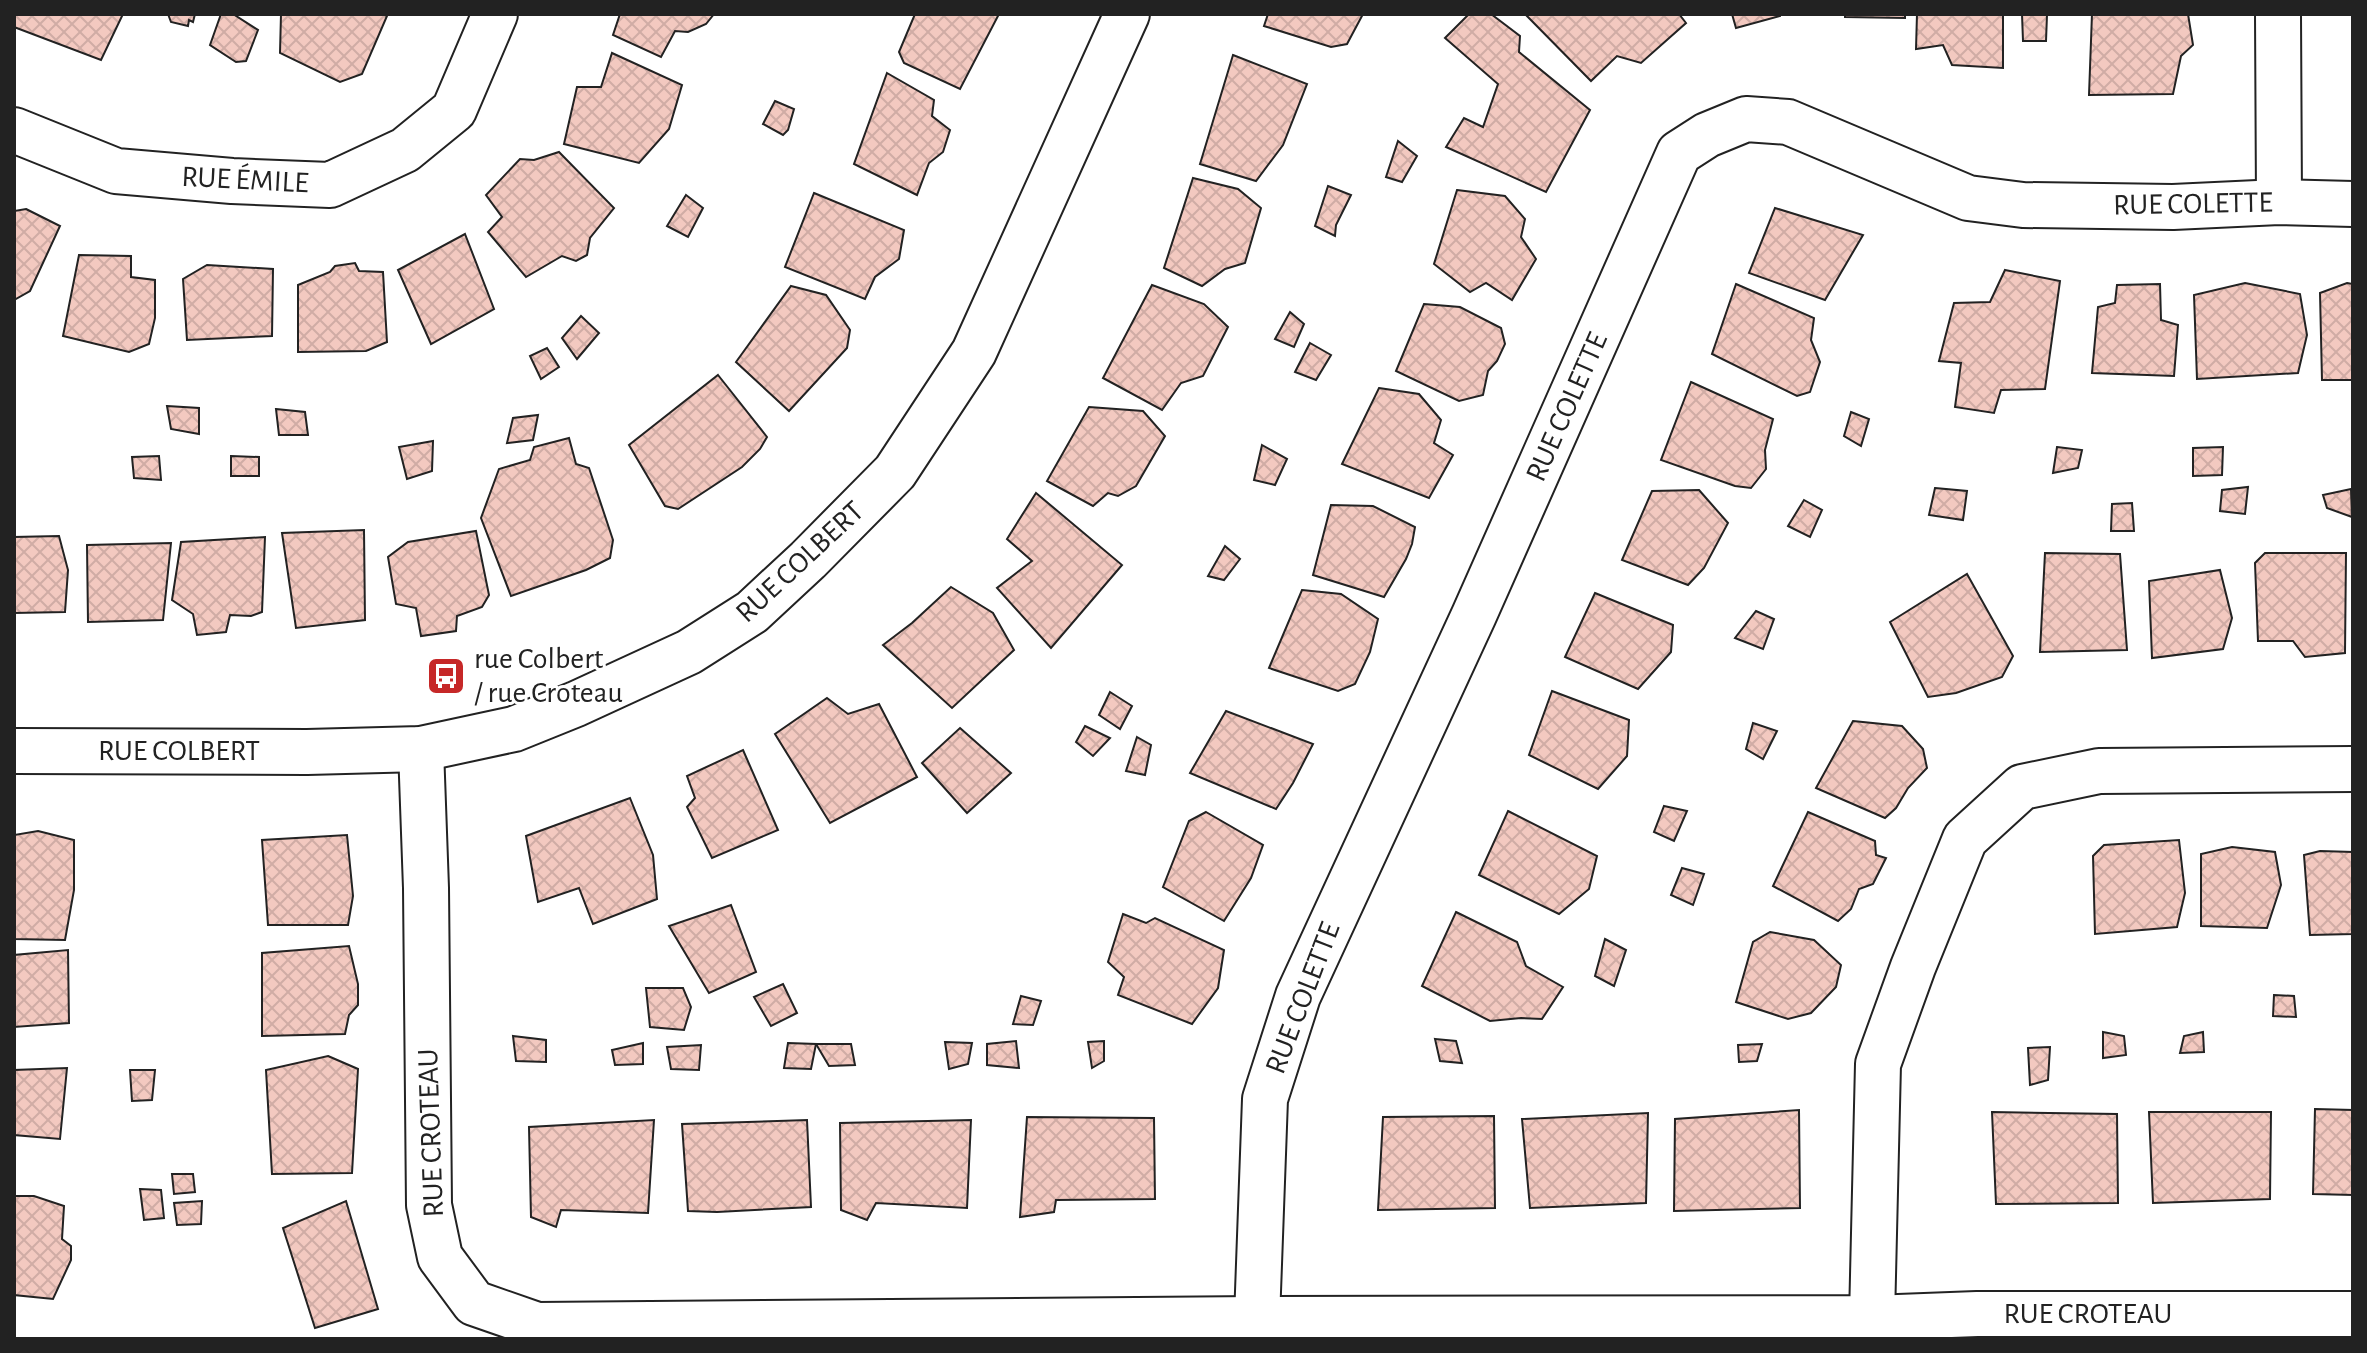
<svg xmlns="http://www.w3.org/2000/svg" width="2367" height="1353" font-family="'Alegreya Sans',sans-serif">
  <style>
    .building { fill: url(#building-cross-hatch); stroke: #222; stroke-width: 2 }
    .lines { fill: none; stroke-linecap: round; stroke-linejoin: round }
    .street-casing { stroke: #222; stroke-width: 48 }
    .street { stroke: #fff; stroke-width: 44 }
    .labels { text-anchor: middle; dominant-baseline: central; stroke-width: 6; stroke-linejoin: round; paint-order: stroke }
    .street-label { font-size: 30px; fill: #222; stroke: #fff }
    .poi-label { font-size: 30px; fill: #222; stroke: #fff; text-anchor: start }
  </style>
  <defs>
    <pattern id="building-cross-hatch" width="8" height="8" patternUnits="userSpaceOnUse" patternTransform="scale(2)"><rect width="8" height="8" fill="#f3c9c0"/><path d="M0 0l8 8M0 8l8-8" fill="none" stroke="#d0aca5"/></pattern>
  </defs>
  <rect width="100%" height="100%" fill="#fff"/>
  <!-- building -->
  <g class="building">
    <path d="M14,14H123L101,60L14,27Z"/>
    <path d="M168,14H195L193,22L189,20L188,26L171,22Z"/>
    <path d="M221,14H233L258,30L246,61L236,62L210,45Z"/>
    <path d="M281,14H383L387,16L362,74L340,82L280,53Z"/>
    <path d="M620,14H714L706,24L688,32L675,31L661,57L613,35Z"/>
    <path d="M915,14H999L960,89L904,63L899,52Z"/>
    <path d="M1268,14H1363L1347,44L1331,47L1264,26Z"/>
    <path d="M1469,14H1491L1520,36L1519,52L1590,110L1546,192L1446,147L1464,118L1483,127L1498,84L1445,38Z"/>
    <path d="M1525,14H1679L1686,23L1641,63L1617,56L1591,81Z"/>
    <path d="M1732,14H1780V16L1736,28Z"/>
    <path d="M1845,14H1905V18L1845,17Z"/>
    <path d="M1917,14H2003V68L1952,65L1943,45L1916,49Z"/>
    <path d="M2022,14L2047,15L2046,41H2023Z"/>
    <path d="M2092,14H2188L2193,45L2181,56L2173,94L2089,95Z"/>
    <path d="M612,53L682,85L669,129L639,163L564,144L577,87H601Z"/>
    <path d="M1233,55L1307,84L1283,145L1256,181L1200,164Z"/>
    <path d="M887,73L934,100L932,116L950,130L943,152L929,163L917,195L854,164Z"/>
    <path d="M775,101L794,109L788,130L783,135L763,124Z"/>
    <path d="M1398,141L1417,156L1402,182L1386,177Z"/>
    <path d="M559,152L614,208L590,238L587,255L576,261L562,256L526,277L488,232L502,217L486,195L520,159L534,160Z"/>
    <path d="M1193,178L1238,189L1261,208L1245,263L1225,269L1202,286L1164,268Z"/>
    <path d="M1328,186L1351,195L1336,225L1335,236L1315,226Z"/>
    <path d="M1457,190L1505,196L1525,219L1521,237L1536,259L1512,300L1486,283L1470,292L1434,264Z"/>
    <path d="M814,193L904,230L899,259L875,277L865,299L785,267Z"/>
    <path d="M686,195L703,208L688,237L667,226Z"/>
    <path d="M1775,208L1863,235L1825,300L1749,273Z"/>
    <path d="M26,209L60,226L30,291L14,300V211Z"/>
    <path d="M465,234L494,309L431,344L398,270Z"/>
    <path d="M79,255L131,256V277L155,280V318L149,344L129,352L63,336Z"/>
    <path d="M355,263L359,271L383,272L387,342L366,351L298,352V285L330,272L335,266Z"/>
    <path d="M207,265L273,269L272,336L187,340L183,279Z"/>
    <path d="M2005,270L2060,281L2045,389L2001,390L1994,413L1955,407L1961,363L1939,361L1954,303L1990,302Z"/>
    <path d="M2245,283L2300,294L2307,335L2298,373L2197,379L2194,295Z"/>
    <path d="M2347,283L2353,284V380H2322L2320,293Z"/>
    <path d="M1736,284L1814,318L1811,340L1820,362L1810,392L1797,396L1712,354Z"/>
    <path d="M2160,284L2161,320L2178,325L2174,376L2092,373L2098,307L2115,303L2117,285Z"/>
    <path d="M1152,285L1204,304L1228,327L1203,376L1181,383L1162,410L1103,378Z"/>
    <path d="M791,286L826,295L850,330L847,348L789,411L736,362Z"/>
    <path d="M1424,304L1460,307L1501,328L1505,344L1497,361L1488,371L1483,395L1459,401L1396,371Z"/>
    <path d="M1290,312L1304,324L1294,347L1275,339Z"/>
    <path d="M581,316L599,333L577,359L562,338Z"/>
    <path d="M1310,343L1331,355L1316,380L1295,372Z"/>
    <path d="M547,348L559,367L541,379L530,356Z"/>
    <path d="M718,375L767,437L760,449L742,467L678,509L665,506L629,445Z"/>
    <path d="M1691,382L1773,419L1765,450L1766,469L1751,488L1735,486L1661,460Z"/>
    <path d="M1379,388L1419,394L1441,420L1434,443L1453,455L1429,498L1342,464Z"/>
    <path d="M167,406L199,408V434L171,429Z"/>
    <path d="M1089,407L1143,411L1165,436L1136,486L1118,496L1108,493L1093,506L1047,481Z"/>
    <path d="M276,409L305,412L308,435H279Z"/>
    <path d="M1851,412L1869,419L1861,446L1844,436Z"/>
    <path d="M538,415L533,440L507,443L513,418Z"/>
    <path d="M569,438L576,464L589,468L613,540L610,558L586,570L511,596L481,518L499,469L530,460L534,447Z"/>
    <path d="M433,441L432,471L407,479L399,447Z"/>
    <path d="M1262,445L1287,459L1275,485L1254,480Z"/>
    <path d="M2057,447L2082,450L2078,468L2053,473Z"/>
    <path d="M2223,447L2222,475L2193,476V448Z"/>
    <path d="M159,456L161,480L134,478L132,457Z"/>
    <path d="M231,456L259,457V476H231Z"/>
    <path d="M2248,487L2245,514L2220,511L2222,490Z"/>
    <path d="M1935,488L1967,491L1963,520L1929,515Z"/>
    <path d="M2351,489L2352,517L2327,508L2323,495Z"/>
    <path d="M1699,490L1728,523L1704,568L1688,585L1622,560L1652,491Z"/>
    <path d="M1036,493L1122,565L1051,648L997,588L1032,561L1007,539Z"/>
    <path d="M1804,500L1822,510L1810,537L1788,526Z"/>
    <path d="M2132,503L2134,531H2111L2112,504Z"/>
    <path d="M1331,505L1373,506L1415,527L1412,544L1406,559L1384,597L1313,575Z"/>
    <path d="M364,530L365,620L296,628L282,533Z"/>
    <path d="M476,531L489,595L482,607L457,616L456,631L421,636L416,608L396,604L388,557L408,542Z"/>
    <path d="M59,536L68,570L65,612L14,613V537Z"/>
    <path d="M265,537L262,612L251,616L230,615L226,632L197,635L193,614L172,600L181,542Z"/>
    <path d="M171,543L163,620L88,622L87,545Z"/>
    <path d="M1225,546L1240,559L1224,580L1208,576Z"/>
    <path d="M2045,553L2120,554L2127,650L2040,652Z"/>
    <path d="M2265,553H2346L2345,653L2305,657L2293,641H2258L2255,563Z"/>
    <path d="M2220,570L2232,618L2223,649L2152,658L2149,581Z"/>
    <path d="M1967,574L2013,656L2002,677L1956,693L1928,697L1890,622Z"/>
    <path d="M951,587L993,613L1014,650L952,708L883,645L912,623Z"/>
    <path d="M1302,590L1341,594L1378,619L1370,652L1355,684L1338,691L1269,668Z"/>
    <path d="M1595,593L1673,625L1671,652L1638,689L1565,657Z"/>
    <path d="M1756,611L1774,619L1763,649L1735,638Z"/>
    <path d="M1552,691L1629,720L1627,756L1598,789L1529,755Z"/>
    <path d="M1110,692L1132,706L1120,729L1099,715Z"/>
    <path d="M827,698L848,714L879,704L917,777L830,823L775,734Z"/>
    <path d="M1226,711L1313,744L1293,783L1276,809L1190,773Z"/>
    <path d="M1853,721L1902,726L1923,749L1927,768L1908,788L1896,808L1885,818L1816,788Z"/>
    <path d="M1753,723L1777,731L1763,759L1746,749Z"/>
    <path d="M1085,726L1110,738L1093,756L1076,742Z"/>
    <path d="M960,728L1011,773L967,813L922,763Z"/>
    <path d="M1137,737L1151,745L1145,775L1126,771Z"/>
    <path d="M743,750L778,830L712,858L687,807L695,798L687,776Z"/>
    <path d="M630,798L653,855L657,899L593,924L579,888L538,902L526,836Z"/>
    <path d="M1664,806L1687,811L1674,841L1654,832Z"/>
    <path d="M1508,811L1597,856L1589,889L1559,914L1479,875Z"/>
    <path d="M1206,812L1263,845L1251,878L1224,921L1163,887L1189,821Z"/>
    <path d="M1808,812L1875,841L1876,855L1886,858L1873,884L1859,889L1851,909L1838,921L1773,886Z"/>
    <path d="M38,831L74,840V890L65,940L14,939V835Z"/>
    <path d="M347,835L353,896L348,925H268L262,840Z"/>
    <path d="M2179,840L2185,893L2177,927L2095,934L2093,856L2104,845Z"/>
    <path d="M2232,847L2275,852L2281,885L2267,928L2201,926V854Z"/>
    <path d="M2320,851L2353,852V934L2310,935L2304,855Z"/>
    <path d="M1682,868L1704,874L1693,905L1671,895Z"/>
    <path d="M731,905L756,972L709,993L669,926Z"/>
    <path d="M1456,912L1517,942L1526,966L1563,987L1542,1019L1521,1018L1490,1021L1422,986Z"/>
    <path d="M1123,914L1146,923L1155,918L1224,950L1218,988L1192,1024L1118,995L1124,977L1108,962Z"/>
    <path d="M1770,932L1814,940L1841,965L1836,987L1811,1013L1788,1019L1736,1002L1753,942Z"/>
    <path d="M1605,939L1626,950L1614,986L1595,976Z"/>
    <path d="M349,946L358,984V1005L349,1015L345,1034L262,1036V953Z"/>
    <path d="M68,950L69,1023L14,1027V955Z"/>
    <path d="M783,984L797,1013L771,1026L754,997Z"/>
    <path d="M646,988H683L691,1007L684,1030L650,1027Z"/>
    <path d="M2274,995L2294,996L2296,1017L2273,1016Z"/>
    <path d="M1021,996L1041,1001L1033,1025L1013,1024Z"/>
    <path d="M2103,1032L2124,1036L2126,1055L2103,1058Z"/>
    <path d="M2203,1032L2204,1052L2180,1053L2184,1036Z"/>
    <path d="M513,1036L546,1040V1062L516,1061Z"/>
    <path d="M1435,1039L1456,1041L1462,1063L1440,1061Z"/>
    <path d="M1016,1041L1019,1068L987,1065V1044Z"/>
    <path d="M1104,1041V1061L1092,1068L1088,1042Z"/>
    <path d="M945,1042L972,1043L968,1064L949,1069Z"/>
    <path d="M643,1043V1064L615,1065L612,1050Z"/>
    <path d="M788,1043L816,1044L811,1069L784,1068Z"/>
    <path d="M816,1044H851L855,1065L829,1066Z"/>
    <path d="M1762,1044L1757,1061L1739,1062L1738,1045Z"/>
    <path d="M701,1045L699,1070L671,1069L667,1047Z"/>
    <path d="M2050,1047L2048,1080L2030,1085L2028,1048Z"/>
    <path d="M328,1056L358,1069L352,1173L272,1174L266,1070Z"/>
    <path d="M67,1068L60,1139L14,1135V1070Z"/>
    <path d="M130,1070H155L152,1100L132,1101Z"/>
    <path d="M2315,1109L2353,1110V1195L2313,1194Z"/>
    <path d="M1799,1110L1800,1208L1674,1211L1675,1119Z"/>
    <path d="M1992,1112L2117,1114L2118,1203L1996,1204Z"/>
    <path d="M2149,1112H2271L2270,1199L2153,1203Z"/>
    <path d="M1648,1113L1646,1203L1530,1208L1522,1119Z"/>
    <path d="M1494,1116L1495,1208L1378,1210L1383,1117Z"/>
    <path d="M1027,1117L1154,1118L1155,1199L1056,1200L1054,1212L1020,1217Z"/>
    <path d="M654,1120L648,1213L561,1210L556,1227L531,1217L529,1127Z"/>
    <path d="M807,1120L811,1207L717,1212L688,1211L682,1124Z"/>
    <path d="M971,1120L967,1208L876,1203L867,1220L841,1210L840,1123Z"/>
    <path d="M172,1174H193L195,1192L174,1194Z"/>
    <path d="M140,1189L161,1190L164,1218L144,1220Z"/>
    <path d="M14,1196H34L64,1206L62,1239L71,1246V1260L53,1299L14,1295Z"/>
    <path d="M202,1201L201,1224L177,1225L174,1203Z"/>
    <path d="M346,1201L378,1309L315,1328L283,1228Z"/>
  </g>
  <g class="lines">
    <!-- street casing -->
    <g class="street-casing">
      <g id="street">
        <path d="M2278,14L2279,202"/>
        <path d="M14,130L116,171L232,181L330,185L405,150L454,110L495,14"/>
        <path d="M421,749L426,888L429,1205L440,1257L474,1303L537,1325L1257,1319L1872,1318L1977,1314H2353"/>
        <path d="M14,751L307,752L421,749L514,729L576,704L689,652L752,612L808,560L895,472L974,352L1127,14"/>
        <path d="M1872,1318L1878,1064L1913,967L1965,839L2022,787L2099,771L2353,769"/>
        <path d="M1257,1319L1265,1099L1298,996L1474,615L1679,153L1707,135L1746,119L1788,122L1968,198L2023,205L2173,207L2279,202L2353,204"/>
      </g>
    </g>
    <!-- street -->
    <use href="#street" class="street"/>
  </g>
  <!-- icons -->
  <defs>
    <g id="bus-square" transform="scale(2)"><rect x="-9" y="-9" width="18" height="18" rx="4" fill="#c62828" stroke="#fff"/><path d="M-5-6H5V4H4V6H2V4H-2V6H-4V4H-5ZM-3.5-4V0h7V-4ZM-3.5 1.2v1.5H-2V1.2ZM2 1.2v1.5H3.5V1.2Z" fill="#fff"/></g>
  </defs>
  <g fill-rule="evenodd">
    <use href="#bus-square" x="446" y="676"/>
  </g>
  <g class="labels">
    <!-- street labels -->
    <g class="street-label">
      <text transform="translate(245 180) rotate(3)">RUE ÉMILE</text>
      <text transform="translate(2193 204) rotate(-1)">RUE COLETTE</text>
      <text transform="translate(1567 407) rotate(-66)">RUE COLETTE</text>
      <text transform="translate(800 562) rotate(-43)">RUE COLBERT</text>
      <text x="179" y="751">RUE COLBERT</text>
      <text transform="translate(1303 998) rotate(-69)">RUE COLETTE</text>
      <text transform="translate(431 1133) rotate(-92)">RUE CROTEAU</text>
      <text x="2088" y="1314">RUE CROTEAU</text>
    </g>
    <!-- poi labels -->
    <g class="poi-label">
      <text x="474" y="659">rue Colbert<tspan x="474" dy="34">/ rue Croteau</tspan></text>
    </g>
  </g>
  <!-- border -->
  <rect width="2367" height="1353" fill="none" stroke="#222222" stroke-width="32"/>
</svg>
